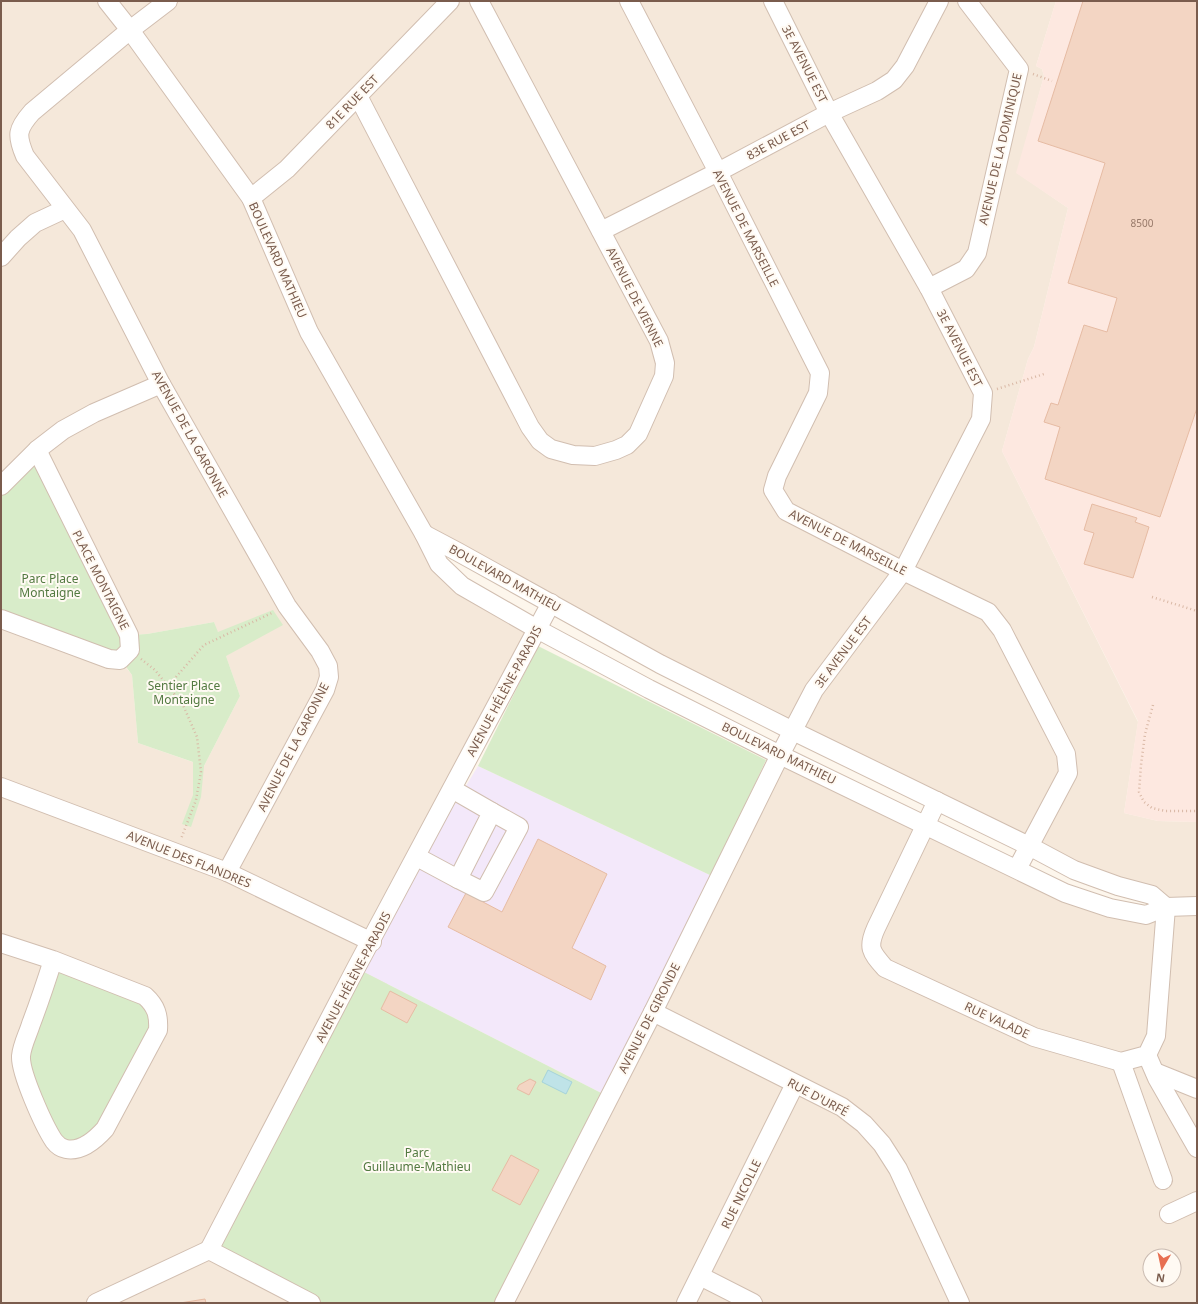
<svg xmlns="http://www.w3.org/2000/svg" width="1198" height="1304" font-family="'Noto Sans',sans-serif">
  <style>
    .residential { fill: #f5e8da; fill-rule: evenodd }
    .commercial { fill: #fde8e0 }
    .education { fill: #f3e8fa }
    .green { fill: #d8ecc9 }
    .water { fill: #bfe3e8; stroke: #a5d3da }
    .building { fill: #f3d5c3; stroke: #e6bba3 }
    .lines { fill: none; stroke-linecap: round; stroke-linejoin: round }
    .minor-casing { stroke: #d1beb0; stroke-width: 20 }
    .path { stroke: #d9b8a5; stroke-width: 2.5; stroke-dasharray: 1 3; stroke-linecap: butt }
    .minor { stroke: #fff; stroke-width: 18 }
    .labels { text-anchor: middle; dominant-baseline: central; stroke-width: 4; stroke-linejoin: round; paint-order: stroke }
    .number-label { font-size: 10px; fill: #987a6a }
    .street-label { font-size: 12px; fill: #7a5c4d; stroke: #fffaf3 }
    .park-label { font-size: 12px; fill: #537a41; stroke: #fffaf3 }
  </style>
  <rect width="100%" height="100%" fill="#fdf6ec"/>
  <!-- residential -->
  <path class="residential" d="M1,1H1056L1036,66L1042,69L1044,76L1017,173L1068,208L1034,347L1028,359L1002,451L1138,722L1124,813L1158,821L1197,822V1303H504L779,758L1110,908L1166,907L1118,886L424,534L439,564L537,629L417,857L311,1303H1V619L120,660L132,675L138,743L204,766L240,696L214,622L147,634L129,635L1,486ZM1150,1256H1174V1280H1150Z"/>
  <!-- commercial -->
  <path class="commercial" d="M1056,1H1197V822L1158,821L1124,813L1138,721L1002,451L1028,359L1034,347L1068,208L1016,173L1044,76L1042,69L1036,66Z"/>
  <!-- education -->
  <path class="education" d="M478,766L712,876L609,1097L356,968Z"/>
  <!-- green -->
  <g class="green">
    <path d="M37,450L129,635L147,634L214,622L218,632L273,610L283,625L226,656L240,696L204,766L201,797L191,827L182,824L193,795V762L138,743L132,675L121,660L1,619V486Z"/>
    <path d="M538,646L766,760L712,876L478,766Z"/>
    <path d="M53,960L145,996L159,1020L105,1129L67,1150L22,1069Z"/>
    <path d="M356,968L609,1097L504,1303H311L209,1250Z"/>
  </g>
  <!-- water -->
  <path class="water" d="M548,1070L572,1082L566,1094L542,1082Z"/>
  <!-- building -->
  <g class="building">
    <path d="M1083,1H1197V408L1160,517L1045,479L1060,427L1044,422L1051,403L1058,405L1084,325L1107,332L1117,298L1068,283L1105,163L1038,141Z"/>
    <path d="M1092,504L1137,518L1135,522L1149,527L1133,578L1084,564L1094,533L1084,530Z"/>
    <path d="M538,839L607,874L572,948L606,966L591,1000L448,927L466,893L502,912Z"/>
    <path d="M390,991L417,1005L407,1023L381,1009Z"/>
    <path d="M530,1079L536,1082L529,1095L517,1089L519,1085Z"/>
    <path d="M511,1155L539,1170L520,1205L492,1190Z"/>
    <path d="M205,1299L206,1303H180Z"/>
  </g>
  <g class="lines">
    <!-- minor casing -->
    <g class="minor-casing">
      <g id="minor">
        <path d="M107,1L130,30L251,198L309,332L424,534L439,564L462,586L537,629L649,689L780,755L1065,893L1110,908L1146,915L1166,907L1197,906"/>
        <path d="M168,1L130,30L32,112C17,129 16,135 25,156L82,230L161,384L287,606L320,651L328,666L329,677L325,690L227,872"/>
        <path d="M629,1L718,172L820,373L818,393L777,476L773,490L786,511L903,571L988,612L1002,630L1066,754L1068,773L1017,869"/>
        <path d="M358,96L530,427L540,441L551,449L573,455L595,456L616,450L627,445L638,434L664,376L665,363L659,341L479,1"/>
        <path d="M251,198L287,169L450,1"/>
        <path d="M601,231L718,172L829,113L877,91L894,80L905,66L939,1"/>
        <path d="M1,257L18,238L35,223L65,209"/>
        <path d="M929,288L966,269L977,253L1019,69L967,1"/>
        <path d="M1,486L37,450L63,430L94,413L161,384"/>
        <path d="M424,534L458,552L660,664L793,731L1029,846L1074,870L1118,886L1152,895L1166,907"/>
        <path d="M1,619L109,659L120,660L130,650L129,635L37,450"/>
        <path d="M1,787L227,872L372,942"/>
        <path d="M937,801L876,928C867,948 871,952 885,968L1034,1037L1121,1062L1147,1055L1156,1036L1166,907"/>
        <path d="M417,857L458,879L492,812L452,789"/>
        <path d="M458,879L484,892L519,827L492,812"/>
        <path d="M1,943L53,960L145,996C156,1006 159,1015 158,1030L105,1129C96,1139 81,1152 66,1149C61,1148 57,1145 54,1141C44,1126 20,1073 21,1056C22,1045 28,1034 31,1024C39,1003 46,982 53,960"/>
        <path d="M653,1012L842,1107L864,1124L882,1144L898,1169L960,1303"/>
        <path d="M1147,1055L1157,1078L1197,1148"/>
        <path d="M1121,1062L1163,1180"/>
        <path d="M1155,1072L1197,1089"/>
        <path d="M1169,1214L1197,1201"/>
        <path d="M700,1276L753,1303"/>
        <path d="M96,1303L209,1250"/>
        <path d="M311,1303L209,1250L356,968L551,603"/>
        <path d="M504,1303L653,1012L780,755L814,690L903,571L981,419L983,393L929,288L829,113L773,1"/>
        <path d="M686,1303L795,1084"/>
      </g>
    </g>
    <!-- path -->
    <g class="path">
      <path d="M1033,74L1052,81"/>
      <path d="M997,389L1044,374"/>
      <path d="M1152,597L1197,611"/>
      <path d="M141,659L155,670L183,705L197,737L201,772L196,800L181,839"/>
      <path d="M168,686L204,645L274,612"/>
      <path d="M1153,705L1145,734L1141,765L1139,792L1144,802L1152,808L1165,811H1197"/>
    </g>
    <!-- minor -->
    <use href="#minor" class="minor"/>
  </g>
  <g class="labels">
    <!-- number labels -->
    <g class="number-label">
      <text x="1142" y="223">8500</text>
    </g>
    <!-- street labels -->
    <g class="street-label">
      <text transform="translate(805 64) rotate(63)">3E AVENUE EST</text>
      <text transform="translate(352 102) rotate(-46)">81E RUE EST</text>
      <text transform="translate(778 140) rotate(-28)">83E RUE EST</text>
      <text transform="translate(1000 149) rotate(-77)">AVENUE DE LA DOMINIQUE</text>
      <text transform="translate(746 228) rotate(63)">AVENUE DE MARSEILLE</text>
      <text transform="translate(278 260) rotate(66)">BOULEVARD MATHIEU</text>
      <text transform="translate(635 297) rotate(63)">AVENUE DE VIENNE</text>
      <text transform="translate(960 348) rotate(63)">3E AVENUE EST</text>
      <text transform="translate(190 434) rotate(61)">AVENUE DE LA GARONNE</text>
      <text transform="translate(848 542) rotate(27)">AVENUE DE MARSEILLE</text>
      <text transform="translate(505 578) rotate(29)">BOULEVARD MATHIEU</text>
      <text transform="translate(101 580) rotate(63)">PLACE MONTAIGNE</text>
      <text transform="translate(843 652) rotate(-53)">3E AVENUE EST</text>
      <text transform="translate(504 691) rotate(-62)">AVENUE HÉLÈNE-PARADIS</text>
      <text transform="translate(293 747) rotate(-63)">AVENUE DE LA GARONNE</text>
      <text transform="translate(779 753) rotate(26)">BOULEVARD MATHIEU</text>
      <text transform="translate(189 859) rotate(22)">AVENUE DES FLANDRES</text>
      <text transform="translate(353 977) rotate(-62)">AVENUE HÉLÈNE-PARADIS</text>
      <text transform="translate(649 1018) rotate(-63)">AVENUE DE GIRONDE</text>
      <text transform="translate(997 1020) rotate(25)">RUE VALADE</text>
      <text transform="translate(818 1097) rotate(28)">RUE D'URFÉ</text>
      <text transform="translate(741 1194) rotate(-64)">RUE NICOLLE</text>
    </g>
    <!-- park labels -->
    <g class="park-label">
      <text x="50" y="578">Parc Place<tspan x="50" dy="14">Montaigne</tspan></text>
      <text x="184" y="685">Sentier Place<tspan x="184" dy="14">Montaigne</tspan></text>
      <text x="417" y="1152">Parc<tspan x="417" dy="14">Guillaume-Mathieu</tspan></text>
    </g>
  </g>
  <!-- border -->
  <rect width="1198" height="1304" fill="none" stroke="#7a5c4d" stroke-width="4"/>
  <!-- north arrow -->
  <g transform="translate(1162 1268) rotate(189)"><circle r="19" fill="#fffaf3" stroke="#cabbb1"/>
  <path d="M0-3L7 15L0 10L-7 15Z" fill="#e76f51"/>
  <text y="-6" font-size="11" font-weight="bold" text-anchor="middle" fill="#7a5c4d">N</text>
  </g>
</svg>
